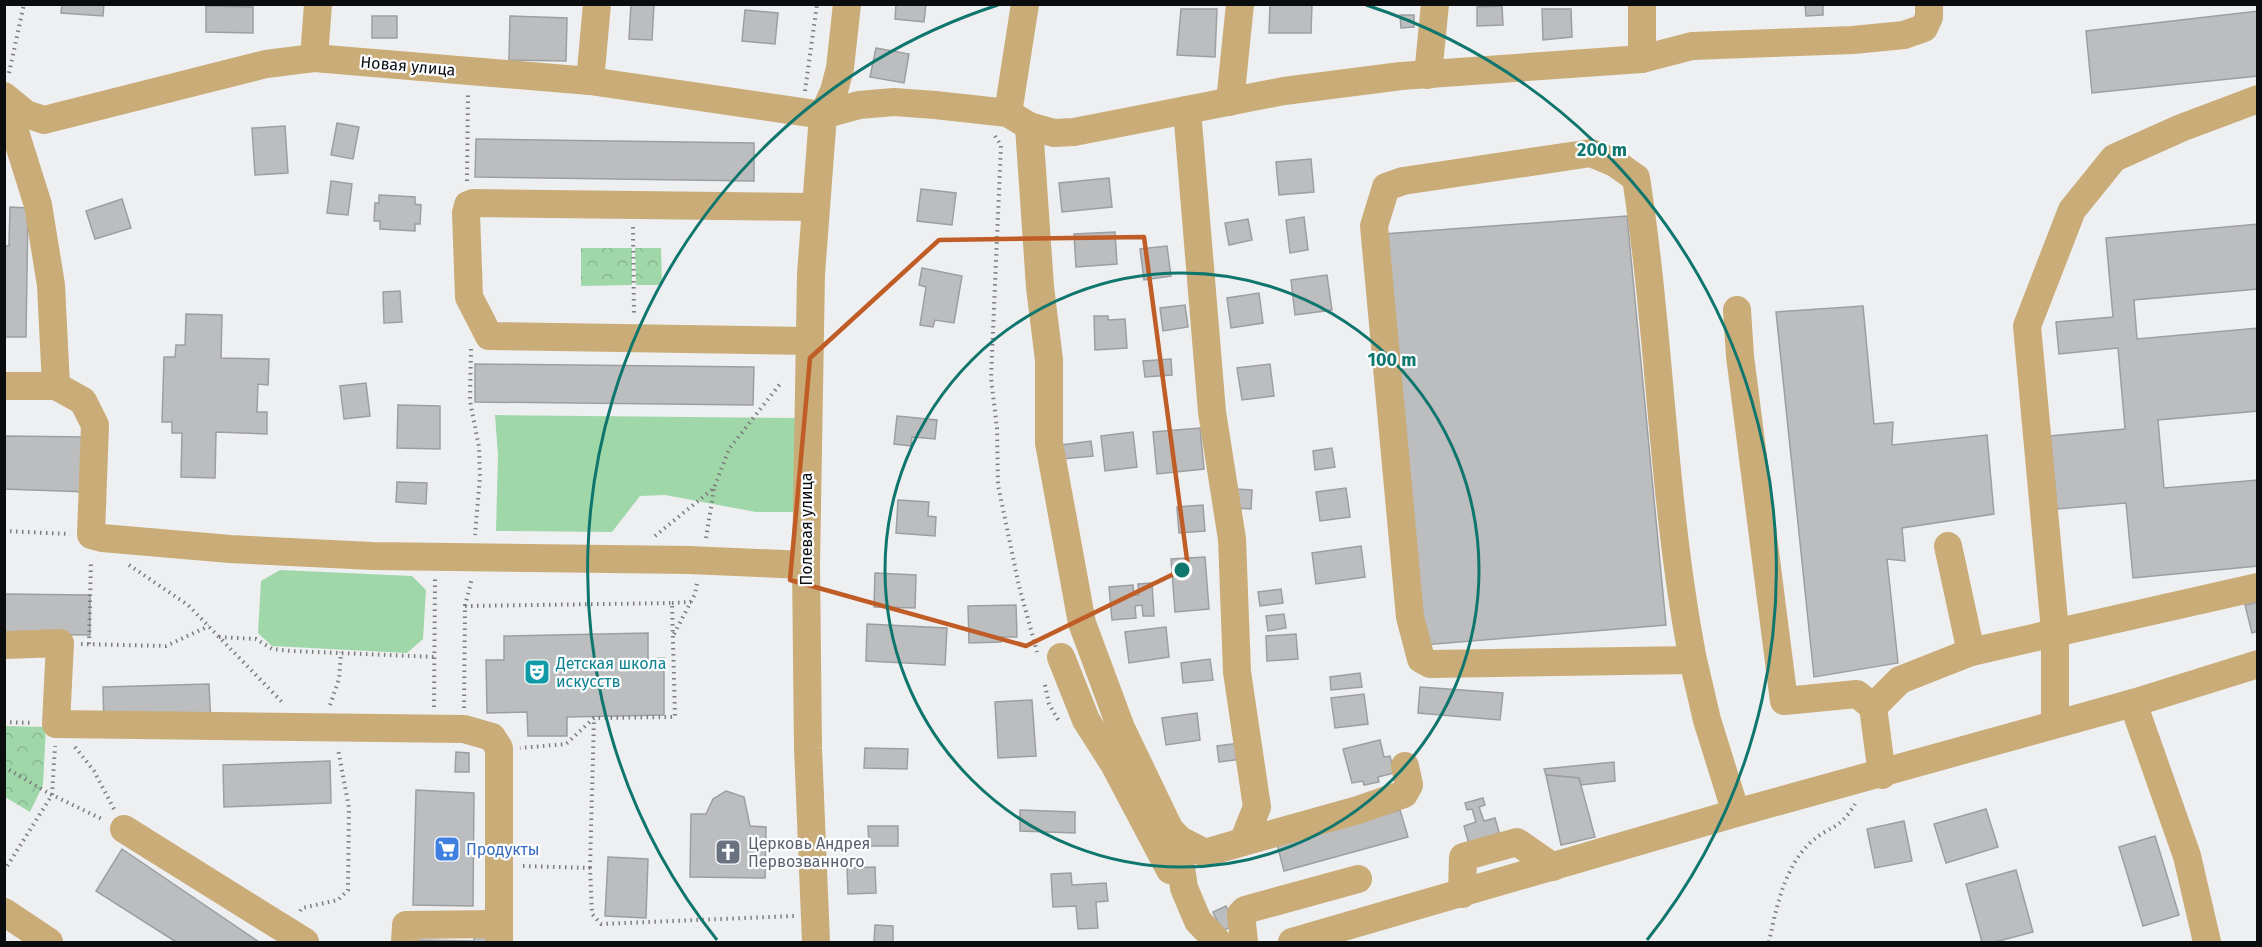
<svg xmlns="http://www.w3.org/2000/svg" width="2262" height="947" font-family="'Fira Sans',sans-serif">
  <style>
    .grass { fill: #a0d7a9 }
    .forest { fill: url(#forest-crowns) }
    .building { fill: #bbbdbf; stroke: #9d9ea0; stroke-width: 1.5 }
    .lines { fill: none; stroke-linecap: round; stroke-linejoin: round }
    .path { stroke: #7c7d7e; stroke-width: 4; stroke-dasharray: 1.5 4.5; stroke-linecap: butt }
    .minor { stroke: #caac78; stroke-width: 28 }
    .marked { fill: none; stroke: #c05c26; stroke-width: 4.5; stroke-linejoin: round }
    .ring { fill: none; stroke: #0f766e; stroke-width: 3 }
    .labels { text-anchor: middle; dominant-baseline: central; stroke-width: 4.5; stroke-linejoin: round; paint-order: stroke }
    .street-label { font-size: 16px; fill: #0b0c0d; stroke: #fbfdff }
    .culture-label { font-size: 16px; fill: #0d838f; stroke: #fbfdff; text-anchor: start }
    .worship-label { font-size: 16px; fill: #5b616d; stroke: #fbfdff; text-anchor: start }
    .shop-label { font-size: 16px; fill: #366cbe; stroke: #fbfdff; text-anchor: start }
    .centre { fill: #0f766e; stroke: #fbfdff; stroke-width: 3 }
    .ring-label { font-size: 18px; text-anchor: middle; font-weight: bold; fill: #0f766e; stroke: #fbfdff; stroke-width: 4.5; stroke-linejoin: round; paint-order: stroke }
  </style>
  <defs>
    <pattern id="forest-crowns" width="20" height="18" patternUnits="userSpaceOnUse" patternTransform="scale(1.5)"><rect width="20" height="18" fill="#a0d7a9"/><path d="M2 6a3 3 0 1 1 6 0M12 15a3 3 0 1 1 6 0" fill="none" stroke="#88b790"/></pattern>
  </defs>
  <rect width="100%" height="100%" fill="#eeeff1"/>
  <!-- grass -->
  <g class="grass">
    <path d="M495,415L797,418L795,512H756L665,495L640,496L612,532L496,531L498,455Z"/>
    <path d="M280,570L412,576L426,590L423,639L407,653L272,646L258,633L261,581Z"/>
  </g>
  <!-- forest -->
  <g class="forest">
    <path d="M581,248H632V285L581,286Z"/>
    <path d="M635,248H661L662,285H636Z"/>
    <path d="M5,726L46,727L43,785L30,812L5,797Z"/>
  </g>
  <!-- building -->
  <g class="building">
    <path d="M62,4H104L103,16L61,13Z"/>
    <path d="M631,4H654L652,40L629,39Z"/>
    <path d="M896,4H926L924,22L895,19Z"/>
    <path d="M1270,4H1312L1311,33H1269Z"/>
    <path d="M1805,4H1823V15L1806,16Z"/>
    <path d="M206,6L253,7V33L206,32Z"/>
    <path d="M1502,6L1503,25L1477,26V7Z"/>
    <path d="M1181,9H1217L1215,57L1177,55Z"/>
    <path d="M1542,9H1571L1572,37L1543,40Z"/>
    <path d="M745,10L778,13L775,44L742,41Z"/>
    <path d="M2258,11V76L2092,93L2086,31Z"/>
    <path d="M1400,15H1414V27L1401,28Z"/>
    <rect x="372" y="16" width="25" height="22"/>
    <path d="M510,16L567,18L566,61L509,60Z"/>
    <path d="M876,48L909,54L904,83L870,77Z"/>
    <path d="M337,123L359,127L353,159L331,155Z"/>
    <path d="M285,126L288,173L255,175L252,128Z"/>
    <path d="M476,139L754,143V181L475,177Z"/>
    <path d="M1311,159L1314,192L1279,195L1276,162Z"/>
    <path d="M1109,178L1112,207L1062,212L1059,183Z"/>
    <path d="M331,181L352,184L348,215L327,213Z"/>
    <path d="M921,189L956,193L952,225L917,221Z"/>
    <path d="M379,195L415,197V204L421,205L420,224H415V231L380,229V221H374L375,203H379Z"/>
    <path d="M122,199L131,228L95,239L86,211Z"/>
    <path d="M10,207L28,208L26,337H5L4,246H9Z"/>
    <path d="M1627,216L1666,625L1423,645L1384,234Z"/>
    <path d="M1304,217L1308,250L1290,253L1286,220Z"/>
    <path d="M1248,219L1252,240L1229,245L1225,223Z"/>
    <path d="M2258,224V289L2134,300L2137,339L2258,328V411L2158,420L2164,488L2258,480V566L2133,578L2126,503L2057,509L2050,436L2125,429L2118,348L2059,354L2056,322L2113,317L2106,238Z"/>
    <path d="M1115,232L1117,264L1076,267L1074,234Z"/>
    <path d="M1167,246L1171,276L1144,280L1140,249Z"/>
    <path d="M922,268L962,276L954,323L935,320L933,327L920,325L926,287L919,285Z"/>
    <path d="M1327,275L1332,310L1295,315L1291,280Z"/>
    <path d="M400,291L402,322L384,323L383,292Z"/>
    <path d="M1259,293L1263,323L1231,328L1227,298Z"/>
    <path d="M1185,305L1188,327L1163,331L1160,308Z"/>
    <path d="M1863,306L1874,424L1893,422L1892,445L1987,435L1994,514L1902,528L1905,561L1887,559L1898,663L1814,677L1776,312Z"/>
    <path d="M186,314L222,315L221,358L269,359L268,385L258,384L257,412H267V434L216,432L215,478L181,477L182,433H172V422H162L164,357H175L176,345H185Z"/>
    <path d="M1094,316H1108V320L1125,319L1127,348L1095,350Z"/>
    <path d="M1171,359L1172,375L1145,377L1143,361Z"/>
    <path d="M475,364L754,367L753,405L475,402Z"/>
    <path d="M1270,364L1274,396L1242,400L1237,368Z"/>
    <path d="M366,383L370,416L344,419L340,386Z"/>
    <path d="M398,405L440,406V449L397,448Z"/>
    <path d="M897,416L937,420L935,439L912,437L911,446L894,444Z"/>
    <path d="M1200,428L1204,469L1157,474L1153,432Z"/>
    <path d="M1133,432L1137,467L1105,471L1101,436Z"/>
    <path d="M4,436L88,437L87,492L4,489Z"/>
    <path d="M1091,441L1093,456L1062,459L1061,445Z"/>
    <path d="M1332,448L1335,467L1315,470L1313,451Z"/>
    <path d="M397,482L427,483L426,504L396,502Z"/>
    <path d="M1346,488L1350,517L1320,521L1316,492Z"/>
    <path d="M1235,489L1252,490L1251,509L1234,508Z"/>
    <path d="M898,500L929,502L928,516L936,517L935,536L896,533Z"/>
    <path d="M1203,505L1205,531L1179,533L1177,507Z"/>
    <path d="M1361,546L1365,577L1316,584L1312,553Z"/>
    <path d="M1205,557L1209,609L1175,612L1171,559Z"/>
    <path d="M875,573L916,575L915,608L874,607Z"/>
    <path d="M1152,583L1154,616H1143L1142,605L1135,606L1136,618L1112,620L1109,587L1133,585L1134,595H1139L1138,584Z"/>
    <path d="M1281,589L1283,603L1260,606L1258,592Z"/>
    <path d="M4,594L90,595V635L4,634Z"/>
    <path d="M2258,602V631L2252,633L2245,605Z"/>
    <path d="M1016,605L1017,637H1001V642L969,643L968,606Z"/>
    <path d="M1284,614L1286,628L1268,631L1266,616Z"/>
    <path d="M867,624L947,628L945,665L866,661Z"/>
    <path d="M1166,627L1169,657L1129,663L1125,632Z"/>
    <path d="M648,633V659L664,658V715L567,717V736H528L527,712L487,713L486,660H504V636Z"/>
    <path d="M1296,634L1298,659L1267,661L1266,636Z"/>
    <path d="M1210,659L1213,680L1183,683L1181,663Z"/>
    <path d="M1360,673L1362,687L1331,690L1330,677Z"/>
    <path d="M209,684L211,726L104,729L103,687Z"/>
    <path d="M1420,687L1503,693L1500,720L1418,713Z"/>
    <path d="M1364,694L1368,724L1335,728L1331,698Z"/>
    <path d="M1032,700L1036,756L998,758L995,702Z"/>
    <path d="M1197,713L1200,740L1166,745L1162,718Z"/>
    <path d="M1380,740L1384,757L1390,756L1394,773L1378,777L1379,782L1364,785L1363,781L1352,783L1343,749Z"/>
    <path d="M1240,743L1242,759L1219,762L1217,746Z"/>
    <path d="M865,748L908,749L907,769L864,768Z"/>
    <path d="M456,752L469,753V772H455Z"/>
    <path d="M330,761L331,803L224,807L223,765Z"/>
    <path d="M1614,762L1615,781L1581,785L1579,778L1546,775L1544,769Z"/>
    <path d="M1546,775L1579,778L1595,837L1561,845Z"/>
    <path d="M416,790L474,793L473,906L413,905Z"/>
    <path d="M726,791L744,797L750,826L766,827L765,878L690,877L691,814H706L713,799Z"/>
    <path d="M1483,798L1485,805L1479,807L1484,821L1495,818L1501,839L1470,848L1464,826L1476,822L1472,809L1467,810L1465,803Z"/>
    <path d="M1986,809L1998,847L1946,863L1934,824Z"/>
    <path d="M1020,810L1075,812V833L1020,831Z"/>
    <path d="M1400,810L1408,837L1284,871L1277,844Z"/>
    <path d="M1904,821L1912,861L1875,868L1867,829Z"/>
    <path d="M868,826H898V846H869Z"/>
    <path d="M2155,836L2179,915L2143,926L2119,847Z"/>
    <path d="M122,849L259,942H176L96,891Z"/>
    <path d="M608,857L648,859L646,918L605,916Z"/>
    <path d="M875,867L876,893L848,894L847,868Z"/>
    <path d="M2016,870L2033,932L1995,942H1982L1966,884Z"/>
    <path d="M1071,873L1072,885L1106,883L1108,901L1096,902L1098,928L1078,929L1076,906L1053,907L1051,874Z"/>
    <path d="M1226,906L1235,925L1222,931L1213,912Z"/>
    <path d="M875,925L893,926V942H874Z"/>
    <path d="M474,927L496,942H417V940L474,941Z"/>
  </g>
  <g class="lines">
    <!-- path -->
    <g class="path">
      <path d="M9,73L24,4"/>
      <path d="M805,91L817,4"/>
      <path d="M995,136L1001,145L991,378L997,428L998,485L1019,586L1037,652"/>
      <path d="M467,181L468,92"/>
      <path d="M633,227L634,315"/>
      <path d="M471,349L470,401L479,447L480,476L475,535"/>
      <path d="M4,531L70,534"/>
      <path d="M655,536L714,488L729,449L780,384"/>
      <path d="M706,538L714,489"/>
      <path d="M129,565L188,605L284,704"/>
      <path d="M672,603L691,602"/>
      <path d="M465,606L472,578"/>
      <path d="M674,634L695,594L697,583"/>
      <path d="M219,637L256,639L272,649L291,651L435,657"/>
      <path d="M81,644L166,646L209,626"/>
      <path d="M89,644L91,560"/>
      <path d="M1045,685L1049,704L1060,723"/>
      <path d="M330,705L339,679L341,652"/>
      <path d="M434,707L435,579"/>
      <path d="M464,708L465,606L672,603L675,717L594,718L566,744L520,748"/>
      <path d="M4,722L34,723"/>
      <path d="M75,747L94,771L114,809"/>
      <path d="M4,767L52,795L104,820"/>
      <path d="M523,866L590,868L592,914L601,924L794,916"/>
      <path d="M590,868L594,718"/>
      <path d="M4,871L52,795L55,746"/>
      <path d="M300,911L302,908L338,900L348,890L349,808L338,749"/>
      <path d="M1769,942C1776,909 1784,868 1810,843C1829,825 1838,832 1855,804"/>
    </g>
    <!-- minor -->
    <g class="minor">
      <path d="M1642,4V59"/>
      <path d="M314,58L318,4"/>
      <path d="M1428,75L1435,4"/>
      <path d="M590,81L597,4"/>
      <path d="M4,96L26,114L44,120L266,64L314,58L590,81L823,115L859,105L894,102L935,105L1008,113L1029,126L1054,133L1074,132L1284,91L1401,76L1642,59L1692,46L1853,40L1904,35L1924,28L1929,17V4"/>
      <path d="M4,97L38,205L51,285L56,386"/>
      <path d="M1230,102L1240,4"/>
      <path d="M1008,113L1025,4"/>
      <path d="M1029,126L1040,287L1049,360V443L1082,623L1121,728L1170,830L1179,854L1184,888L1198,921L1218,942"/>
      <path d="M1737,310L1740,356L1784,701L1857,694L1873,707"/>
      <path d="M809,341L489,336L469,297L466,213L468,205L473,203L814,207"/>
      <path d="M4,386H56L83,401L95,425L91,535L102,538L230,549L372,556L689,560L806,565"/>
      <path d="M4,645L60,643L56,724L464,729L492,737L499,748V942"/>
      <path d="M1971,652L2258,587"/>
      <path d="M1061,657L1086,720L1114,764L1170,870"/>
      <path d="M1693,660C1662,501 1661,338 1636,178L1615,163L1591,153L1403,181L1386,187L1374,226L1410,617L1421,659L1430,664L1693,660L1707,720L1736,813"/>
      <path d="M2133,703L2187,856L2207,942"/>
      <path d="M2055,724V631L2027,326L2072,210L2114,158L2181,128L2258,99"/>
      <path d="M1882,775L1873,707L1900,680L1971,652L1948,546"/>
      <path d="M124,829L305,942"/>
      <path d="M1170,830L1180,840L1205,853L1243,842L1257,807L1237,672L1232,539L1212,412L1187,110"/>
      <path d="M1243,842L1358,810L1404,794L1409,785L1405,766"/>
      <path d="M1462,894L1463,857L1517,842L1553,867"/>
      <path d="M4,912L49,942"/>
      <path d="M405,942L406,925L498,924"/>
      <path d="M816,942L808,748L806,565L811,274L823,115L834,91L840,68L847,4"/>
      <path d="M1244,942L1241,914L1245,910L1358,879"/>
      <path d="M1292,942L1736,813L2133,703L2258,664"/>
    </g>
  </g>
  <!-- marked area -->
  <path class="marked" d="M1144,237L1188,567L1026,646L790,580L810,358L939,240Z"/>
  <!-- distance rings -->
  <g class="ring">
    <circle cx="1182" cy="570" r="297"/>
    <path d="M717 940A594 594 0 0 1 998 5M1366 5A594 594 0 0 1 1647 940"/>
  </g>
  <!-- icons -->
  <defs>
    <g id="theatre-square" transform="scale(1.35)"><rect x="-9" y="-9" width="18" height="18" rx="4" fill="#0f9aa8" stroke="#fbfdff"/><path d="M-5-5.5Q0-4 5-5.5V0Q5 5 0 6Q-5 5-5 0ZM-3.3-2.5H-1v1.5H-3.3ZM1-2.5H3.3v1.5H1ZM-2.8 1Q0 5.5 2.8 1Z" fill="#fff"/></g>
    <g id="supermarket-square" transform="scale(1.35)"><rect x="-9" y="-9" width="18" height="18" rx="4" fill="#3f7fe0" stroke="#fbfdff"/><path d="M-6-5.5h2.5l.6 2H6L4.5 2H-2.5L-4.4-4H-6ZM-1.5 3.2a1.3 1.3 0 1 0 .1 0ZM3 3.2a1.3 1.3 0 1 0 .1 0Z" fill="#fff"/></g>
    <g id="church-square" transform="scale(1.35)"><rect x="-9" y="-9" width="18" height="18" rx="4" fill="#6b7280" stroke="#fbfdff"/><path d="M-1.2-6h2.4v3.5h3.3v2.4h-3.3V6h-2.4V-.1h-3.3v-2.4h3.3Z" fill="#fff"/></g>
  </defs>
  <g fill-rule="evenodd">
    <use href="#theatre-square" x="537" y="672"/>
    <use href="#supermarket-square" x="447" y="849"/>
    <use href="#church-square" x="728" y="852"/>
  </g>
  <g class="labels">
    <!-- street labels -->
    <g class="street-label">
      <text transform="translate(408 66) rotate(5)">Новая улица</text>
      <text transform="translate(806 529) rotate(-90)">Полевая улица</text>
    </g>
    <!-- culture labels -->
    <g class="culture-label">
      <text x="556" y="663">Детская школа<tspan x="556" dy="18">искусств</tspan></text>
    </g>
    <!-- worship labels -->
    <g class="worship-label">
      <text x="748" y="843">Церковь Андрея<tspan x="748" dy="18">Первозванного</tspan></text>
    </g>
    <!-- shop labels -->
    <g class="shop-label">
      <text x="466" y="849">Продукты</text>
    </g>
  </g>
  <circle cx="1182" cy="570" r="9" class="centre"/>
  <g class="ring-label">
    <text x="1602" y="156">200 m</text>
    <text x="1392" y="366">100 m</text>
  </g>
  <!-- border -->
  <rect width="2262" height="947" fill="none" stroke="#0b0c0d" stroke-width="12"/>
</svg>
